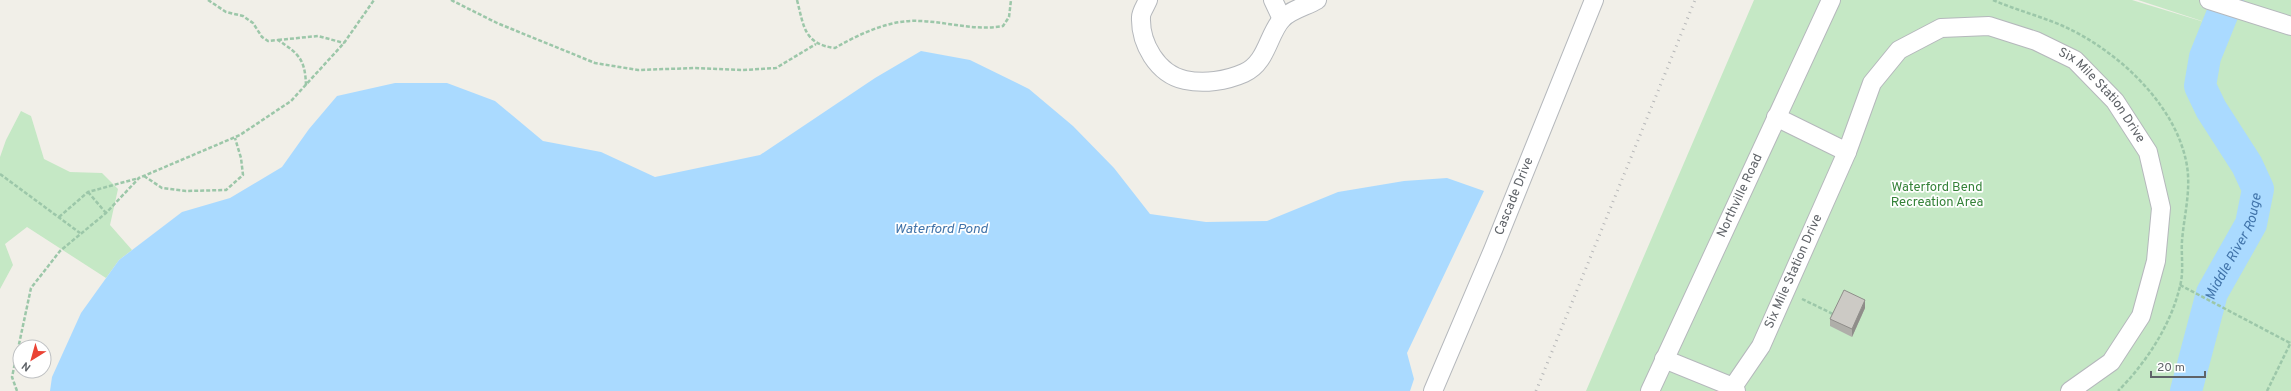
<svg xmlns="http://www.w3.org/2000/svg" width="2291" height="391" font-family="Overpass,sans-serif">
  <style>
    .green { fill: #c5e8c5 }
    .water { fill: #aadaff }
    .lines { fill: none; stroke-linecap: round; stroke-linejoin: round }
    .river { stroke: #aadaff; stroke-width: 32 }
    .minor-casing { stroke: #b5b8bc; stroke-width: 20 }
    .path { stroke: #9cc7a9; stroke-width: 2.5; stroke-dasharray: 4 2; stroke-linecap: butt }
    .minor { stroke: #fff; stroke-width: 18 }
    .rail { stroke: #b6b7b8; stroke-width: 3; stroke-dasharray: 1 5; stroke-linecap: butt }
    .wall { fill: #afaea9 }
    .shaded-wall { fill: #8f8d8a }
    .building { fill: #cccac5; stroke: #8f8d8a }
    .labels { text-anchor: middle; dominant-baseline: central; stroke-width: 3.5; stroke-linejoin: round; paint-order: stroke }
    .street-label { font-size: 13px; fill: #5f6368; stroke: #fff }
    .park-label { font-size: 13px; fill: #348238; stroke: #fff }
    .water-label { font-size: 14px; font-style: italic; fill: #4174aa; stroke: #fff }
  </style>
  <rect width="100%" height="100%" fill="#f1efe8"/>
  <!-- green -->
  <g class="green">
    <path d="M1754,0H2132L2214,25L2138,0H2291V391H1586Z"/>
    <path d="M21,111L31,116L44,159L70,172L102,173L118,189L110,225L132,250L119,260L106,278L27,227L5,244L13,265L0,289V157L6,140Z"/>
  </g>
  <!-- water -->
  <path class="water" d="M921,51L970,60L1029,89L1073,126L1114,168L1150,214L1206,222L1267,221L1338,192L1404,181L1447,178L1484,191L1407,353L1414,379L1410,391H50L52,377L81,313L119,260L182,212L230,198L282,167L309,129L337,96L395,83H447L495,101L543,141L601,152L655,177L760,155L875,78Z"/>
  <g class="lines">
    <!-- river -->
    <path class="river" id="s1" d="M2186,391L2212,293L2251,224L2258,189L2247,165L2211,109L2200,86L2205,57L2228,0"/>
    <!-- minor casing -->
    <g class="minor-casing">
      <g id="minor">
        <path d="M1148,0C1146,5 1141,12 1141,17C1140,43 1157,74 1185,80C1204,84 1226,81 1244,73C1267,63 1268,34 1282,19C1290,10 1307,6 1317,0"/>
        <path d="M1273,0L1282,19"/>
        <path d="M2209,0L2291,26"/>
        <path d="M1776,117L1847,152"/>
        <path d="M1664,359L1733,387L1736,391"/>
        <path id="s2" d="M1733,387L1761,346L1847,152L1872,83L1899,50L1941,28L1989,26L2036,41L2075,60L2115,101L2148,152L2161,208L2156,261L2141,316L2111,362L2070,391"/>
        <path id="s3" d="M1433,391L1493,250L1594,0"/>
        <path id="s4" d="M1650,391L1831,0"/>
      </g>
    </g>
    <!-- path -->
    <g class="path">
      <path d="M208,0L226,12L243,16L253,23L262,37L268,41L278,40C299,54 305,59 306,85"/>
      <path d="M451,0L497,23L595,63L638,70L695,68L743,70L776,68L816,44"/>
      <path d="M797,0C804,27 804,44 835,48C859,34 891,19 920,21C949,22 973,31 1003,26L1009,17L1011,0"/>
      <path d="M1993,0C2016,10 2040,16 2063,26C2117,50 2177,105 2187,166C2191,191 2184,216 2182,241C2181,255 2184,272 2180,286C2171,325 2146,363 2118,391"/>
      <path d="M278,40L318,36L344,43"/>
      <path d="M0,174L80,233"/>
      <path d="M144,176L162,188L186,191L226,190L243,175L241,158L235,138"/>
      <path d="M88,192L106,213"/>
      <path d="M59,217L88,192L139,178"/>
      <path d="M2180,285L2290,343"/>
      <path d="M1802,299L1835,315"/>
      <path d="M17,391L12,377L31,288L60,251L106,213L139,178L240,135L291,101L344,43L374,0"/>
      <path d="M2267,391L2291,342"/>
    </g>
    <!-- minor -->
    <use href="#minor" class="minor"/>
    <!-- rail -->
    <path class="rail" d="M1536,391L1695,0"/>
  </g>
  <!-- wall -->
  <path class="wall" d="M1865,308L1852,337L1830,326V319Z"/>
  <!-- shaded-wall -->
  <path class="shaded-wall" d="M1865,300V308L1852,337V329Z"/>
  <!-- building -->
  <path class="building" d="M1844,290L1865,300L1852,329L1830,319Z"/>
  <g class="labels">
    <!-- street labels -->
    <g class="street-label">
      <text stroke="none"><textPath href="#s2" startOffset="610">Six Mile Station Drive</textPath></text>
      <text stroke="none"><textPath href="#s4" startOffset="215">Northville Road</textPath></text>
      <text stroke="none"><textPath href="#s3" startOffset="211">Cascade Drive</textPath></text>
      <text stroke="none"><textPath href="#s2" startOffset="131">Six Mile Station Drive</textPath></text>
    </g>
    <!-- park labels -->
    <g class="park-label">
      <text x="1937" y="188">Waterford Bend<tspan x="1937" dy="15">Recreation Area</tspan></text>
    </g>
    <!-- water labels -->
    <g class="water-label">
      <text x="941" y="229">Waterford Pond</text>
      <text stroke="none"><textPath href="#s1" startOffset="153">Middle River Rouge</textPath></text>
    </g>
  </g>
  <!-- north arrow -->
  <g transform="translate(32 359) rotate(217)"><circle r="19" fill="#ffffff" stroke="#bfc1c3"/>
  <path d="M0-3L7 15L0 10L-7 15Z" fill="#ea4335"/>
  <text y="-6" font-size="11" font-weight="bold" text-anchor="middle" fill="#5f6368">N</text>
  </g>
  <!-- scale -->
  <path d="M2151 371v6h54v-6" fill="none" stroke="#5f6368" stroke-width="2"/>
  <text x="2157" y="371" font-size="12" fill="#5f6368" stroke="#ffffff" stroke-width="3" paint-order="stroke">20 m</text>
</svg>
